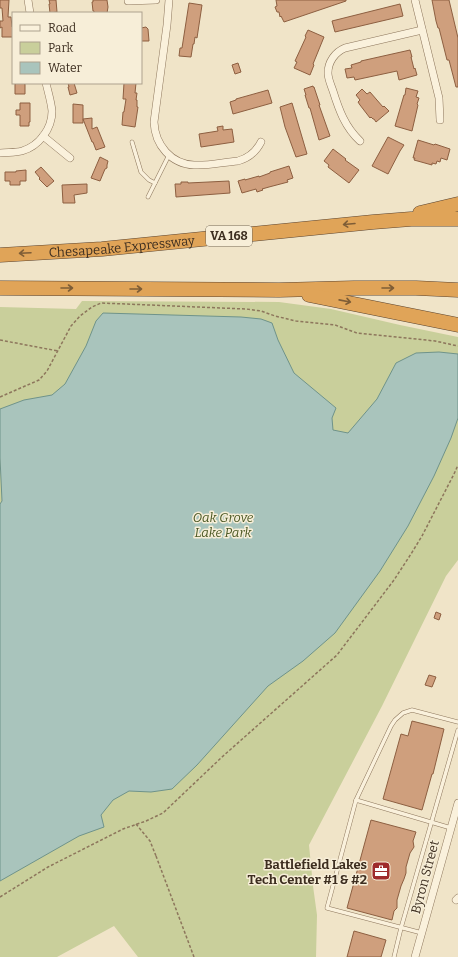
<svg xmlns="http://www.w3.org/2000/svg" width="458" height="957" font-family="Bitter,serif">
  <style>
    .green { fill: #c9cf9b }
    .water { fill: #a9c4bc; stroke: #6f938a }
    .building { fill: #cf9f7d; stroke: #8d5f41 }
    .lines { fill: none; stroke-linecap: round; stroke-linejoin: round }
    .service-casing { stroke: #8d765c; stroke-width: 4.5 }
    .minor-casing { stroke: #8d765c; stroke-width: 8 }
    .motorway-casing { stroke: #5b4430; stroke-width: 15 }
    .path { stroke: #8d765c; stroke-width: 1.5; stroke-dasharray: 3 2; stroke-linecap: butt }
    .service { stroke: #faf1dc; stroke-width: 3.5 }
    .minor { stroke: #faf1dc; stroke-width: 7 }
    .motorway { stroke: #e0a458; stroke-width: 14 }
    .oneway { stroke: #7e5d36 }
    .labels { text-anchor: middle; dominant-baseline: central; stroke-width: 3; stroke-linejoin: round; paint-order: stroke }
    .shield { fill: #f7eed8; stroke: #756857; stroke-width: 1 }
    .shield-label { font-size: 12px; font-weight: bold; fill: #3d2e20 }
    .street-label { font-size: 13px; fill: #3d2e20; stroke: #f7eed8 }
    .park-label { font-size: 13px; font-style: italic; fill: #4d5a26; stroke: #f7eed8 }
    .poi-label { font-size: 13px; font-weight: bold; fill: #3d2e20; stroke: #f7eed8; text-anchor: end }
  </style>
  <rect width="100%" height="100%" fill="#f0e4c8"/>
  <!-- green -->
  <path class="green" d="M82,301L279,302L331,309L400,325L458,337V560L446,576L382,706L309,845L313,886L317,915L316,957H138L114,926L57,957H0V307L76,309Z"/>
  <!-- water -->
  <path class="water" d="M103,313L241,317L261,319L272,323L278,340L294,373L336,408L332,418L333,430L348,433L377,399L396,363L416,353L439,352L458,354V418L451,438L434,476L408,526L380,571L335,633L303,661L268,686L197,765L172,789L151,792L129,791L113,800L101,815L104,827L79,836L0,881V504L2,501L0,458V409L24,400L52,395L65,384L86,346L96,321Z"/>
  <!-- building -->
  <g class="building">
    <path d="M0,0H9L8,17H11L12,27H13V37H2V27L0,28V21H3L2,8H0Z"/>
    <path d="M49,0H56L57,12L50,13L49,4H50Z"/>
    <path d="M93,0H107L108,7L107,13H94V11H93L92,2H93Z"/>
    <path d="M276,0H346V1L284,22L281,16L280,17L279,12H277L275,7L277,6Z"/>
    <path d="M432,0H449L458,38V87H456L449,60H447L439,28H438L436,21Z"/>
    <path d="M189,3L202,5L197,38L195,37L194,44H193L191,57L179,56L180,48H182Z"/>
    <path d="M400,4L403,16L335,32L332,21Z"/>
    <path d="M146,27L148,29L149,41H141V28Z"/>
    <path d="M308,30L324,37L313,64L314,65L310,75L294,68L297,62L295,61L306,37L305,36Z"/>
    <path d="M410,50L412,57H411L414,69L415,68L417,75L399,80L397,71L355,80L354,77L347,78L345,69L352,68L351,65L361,62V61Z"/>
    <path d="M238,63L241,72L235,74L232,65Z"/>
    <path d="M16,83H24V84H25V94H15V84H16Z"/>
    <path d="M68,83H74L77,93L70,95L68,87H69Z"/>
    <path d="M124,83H136L135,93H137L136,100H137V107H138L135,127L122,125L123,112H124L126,99H123Z"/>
    <path d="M313,86V87H314L320,105H319L330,136L319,140L310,108H309L305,95H306L304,89Z"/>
    <path d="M406,88L418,91L416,97L419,98L417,104L418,105L412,131L395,126L404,95H405Z"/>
    <path d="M362,89L367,94L370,92L383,107L384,106L389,111L376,122L374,119H373L371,117L370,118L360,105L358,102L360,100L356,95Z"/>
    <path d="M268,90L272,103L233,114L230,102L236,100V99Z"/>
    <path d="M20,103H30V122H29V126H20V115H16V110H20Z"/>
    <path d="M292,103L307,154L296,157L285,127L280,107Z"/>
    <path d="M73,104L83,105V123H73Z"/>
    <path d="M92,118V129L97,127L105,147L96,150L93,142H92L83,119Z"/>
    <path d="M223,126V130L232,129L234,142L201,147L199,134L218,131L217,127Z"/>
    <path d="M388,137L404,145L400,151L388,174L372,166Z"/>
    <path d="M418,140L434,145L435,144L450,149L447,160L441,158L440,162L437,161L436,164L432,163V165L414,160L415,158H413Z"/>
    <path d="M333,149L346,159L345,160L359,170L349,183L328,167L329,165L324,161Z"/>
    <path d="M100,157L108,161L107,165V168L105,169L100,181L91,178Z"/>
    <path d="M289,166L293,178L287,180L288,182L269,187L262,189L263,190L257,192L256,189L242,193L238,181L245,179V180L259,176V177L270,173V172Z"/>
    <path d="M41,167L54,181L47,187L39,179L40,178L35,172Z"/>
    <path d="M26,170V181H20V185H10V181H5V172H16V171Z"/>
    <path d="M229,181L230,193L176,197L175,184H181V182H188V183Z"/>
    <path d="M87,184V193L74,195L75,203H63L62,185Z"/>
    <path d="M436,612L441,614L439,620L434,618Z"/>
    <path d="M429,675L436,677L432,687L425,685Z"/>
    <path d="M412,721L444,729L433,774H432L422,810L383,799L401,734L408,736Z"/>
    <path d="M371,820L416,832L413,841L414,847L410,853L406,867V873L404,879L401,886L397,900V908L394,911L392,920L347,908Z"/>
    <path d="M354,931L386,940L381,957H347Z"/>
  </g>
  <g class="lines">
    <!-- service casing -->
    <g class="service-casing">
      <g id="service">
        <path d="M132,142L141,172L149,180L155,183"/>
        <path d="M148,197L169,155"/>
        <path d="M356,800L391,726L395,720L403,713L412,710L458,722"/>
        <path d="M422,933L327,908L356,800L451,828"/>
        <path d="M394,957L401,928L458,730"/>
      </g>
    </g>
    <!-- minor casing -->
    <g class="minor-casing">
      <g id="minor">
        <path d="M28,0L30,13"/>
        <path d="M169,0L167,25L154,122C155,145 171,164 194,165C208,166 224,162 238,161C249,158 256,152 261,142"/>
        <path d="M415,0L439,98L440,120"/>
        <path d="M128,1L156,0"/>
        <path d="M43,136L70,158"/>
        <path d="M360,141C345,127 339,110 333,91C331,85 328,79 328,73C328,62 335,52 345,48L422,30"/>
        <path d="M0,153C7,152 15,153 22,151C39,146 52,129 52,111C51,101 48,92 46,83"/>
        <path d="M456,900L458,898"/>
        <path d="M415,957L458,803"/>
      </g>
    </g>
    <!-- motorway casing -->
    <g class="motorway-casing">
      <g id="motorway">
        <path d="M420,213L458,204"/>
        <path id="s1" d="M0,255L102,249L373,222L411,219H458"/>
        <path d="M0,288L279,290L354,288H416L458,290"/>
        <path d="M309,295L458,325"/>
      </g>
    </g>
    <!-- path -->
    <g class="path">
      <path d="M0,340L58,351"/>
      <path d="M0,397L39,380L47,371L71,326L80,316L92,307L101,303L246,309L261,311L275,316L296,321L335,325L357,333L435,341L458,346"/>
      <path d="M136,824L150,841L156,856L157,855"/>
      <path d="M156,856L194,957"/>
      <path d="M0,897L48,867L123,829L146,821L163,813L222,757L337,655L394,580L411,554L422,536L454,474L458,465"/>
    </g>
    <!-- service -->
    <use href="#service" class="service"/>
    <!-- minor -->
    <use href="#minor" class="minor"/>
    <!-- motorway -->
    <use href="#motorway" class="motorway"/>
  </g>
  <!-- one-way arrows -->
  <defs><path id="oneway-shaft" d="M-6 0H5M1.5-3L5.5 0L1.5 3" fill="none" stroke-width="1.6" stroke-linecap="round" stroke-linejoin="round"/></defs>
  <g class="oneway">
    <use href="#oneway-shaft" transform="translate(349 224) rotate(175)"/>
    <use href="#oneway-shaft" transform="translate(25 253) rotate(177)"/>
    <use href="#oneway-shaft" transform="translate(67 288)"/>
    <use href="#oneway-shaft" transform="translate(388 288)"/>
    <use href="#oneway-shaft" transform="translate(136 289)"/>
    <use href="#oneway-shaft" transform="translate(345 301) rotate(11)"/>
  </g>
  <!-- icons -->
  <defs>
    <g id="office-square" transform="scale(1)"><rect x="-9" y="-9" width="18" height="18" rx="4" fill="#9e2a2b" stroke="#f7eed8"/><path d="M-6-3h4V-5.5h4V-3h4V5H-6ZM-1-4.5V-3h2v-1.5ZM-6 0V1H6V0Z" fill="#fff"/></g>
  </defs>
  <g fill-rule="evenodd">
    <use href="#office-square" x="381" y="871"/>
  </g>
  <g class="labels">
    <!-- shield labels -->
    <rect class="shield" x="206" y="226" width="46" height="20" rx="3"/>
    <g class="shield-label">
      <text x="229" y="236">VA 168</text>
    </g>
    <!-- street labels -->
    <g class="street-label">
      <text stroke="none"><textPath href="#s1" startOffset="122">Chesapeake Expressway</textPath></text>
      <text transform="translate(425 877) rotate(-75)">Byron Street</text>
    </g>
    <!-- park labels -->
    <g class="park-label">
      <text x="223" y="517">Oak Grove<tspan x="223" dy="15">Lake Park</tspan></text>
    </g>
    <!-- poi labels -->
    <g class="poi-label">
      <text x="367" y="864">Battlefield Lakes<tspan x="367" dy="15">Tech Center #1 &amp; #2</tspan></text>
    </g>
  </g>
  <!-- legend -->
  <rect x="12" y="12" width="130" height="72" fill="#f7eed8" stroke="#ada18e"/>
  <rect x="20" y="25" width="20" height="6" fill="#faf1dc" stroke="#ada18e"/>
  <text x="48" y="32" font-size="12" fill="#3d2e20">Road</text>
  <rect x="20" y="42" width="20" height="12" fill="#c9cf9b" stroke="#ada18e"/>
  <text x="48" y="52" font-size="12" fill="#3d2e20">Park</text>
  <rect x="20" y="62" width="20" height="12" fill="#a9c4bc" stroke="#ada18e"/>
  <text x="48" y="72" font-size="12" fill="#3d2e20">Water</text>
</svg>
